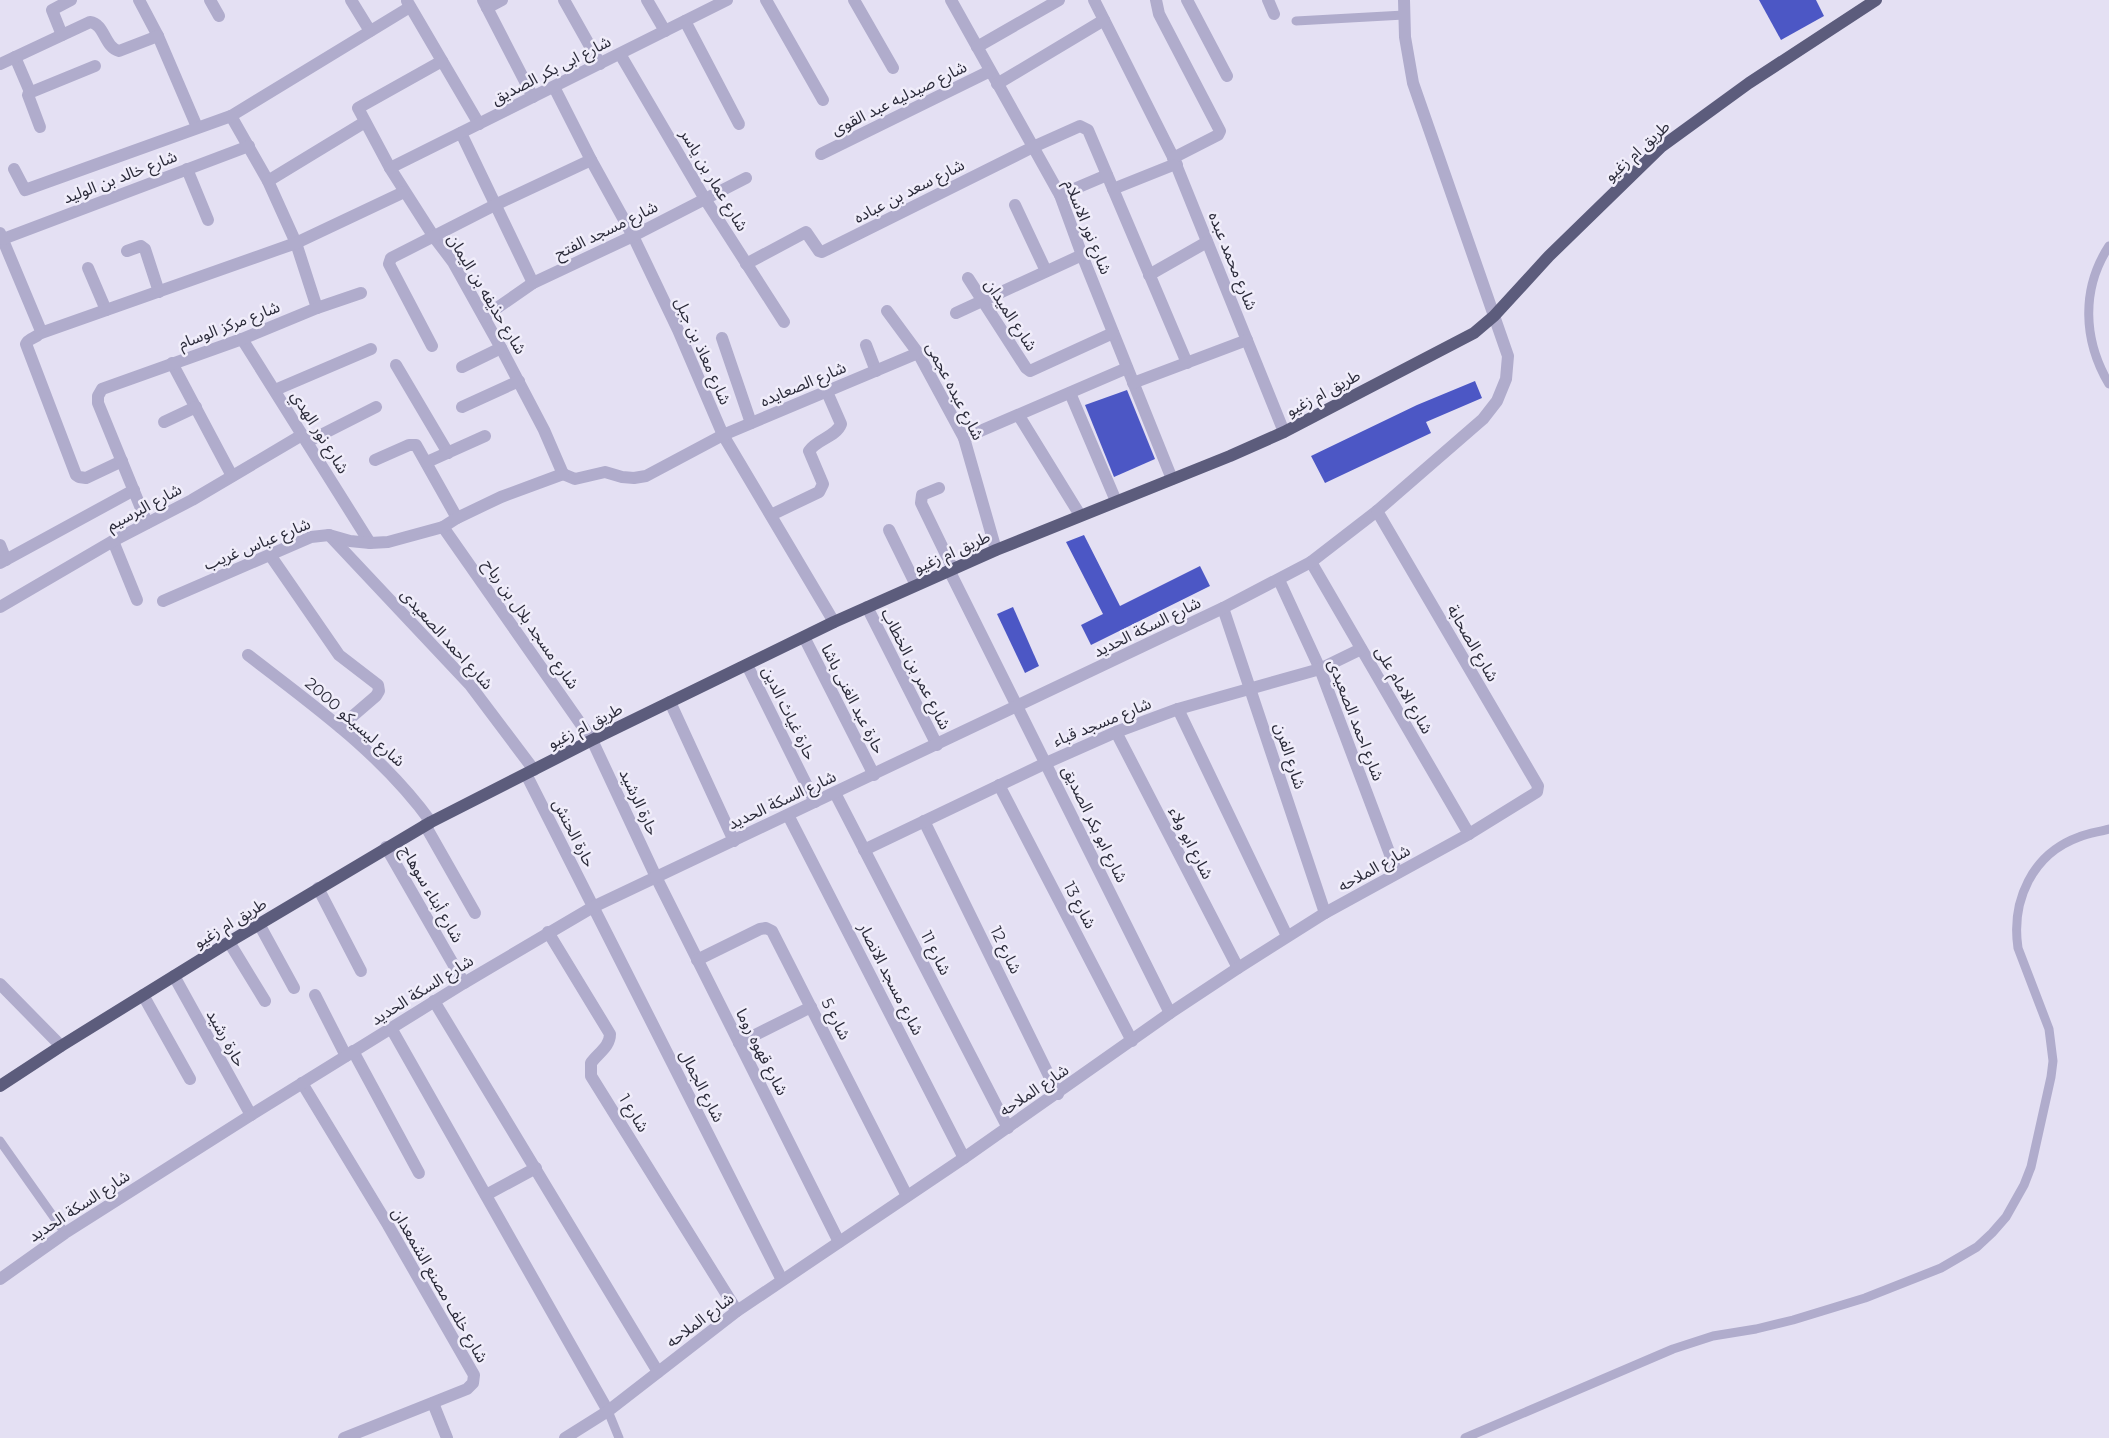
<svg xmlns="http://www.w3.org/2000/svg" width="2109" height="1438" font-family="Montserrat,'Noto Sans Arabic',sans-serif">
  <style>
    .building { fill: #4c57c5 }
    .lines { fill: none; stroke-linecap: round; stroke-linejoin: round }
    .lane { stroke: #b0accc; stroke-width: 9 }
    .street { stroke: #b0accc; stroke-width: 12 }
    .primary { stroke: #5c5c7c; stroke-width: 12 }
    .labels { text-anchor: middle; dominant-baseline: central; stroke-width: 5; stroke-linejoin: round; paint-order: stroke }
    .street-label { font-size: 16px; fill: #2b2b3a; stroke: #f0edfa }
  </style>
  <rect width="100%" height="100%" fill="#e4e0f3"/>
  <!-- building -->
  <g class="building">
    <path d="M1759,0H1816L1824,16L1781,40Z"/>
    <path d="M1475,381L1482,398L1426,422L1431,433L1325,483L1311,456L1417,405Z"/>
    <path d="M1127,390L1155,459L1114,477L1085,405Z"/>
    <path d="M1084,535L1120,606L1200,566L1210,586L1091,645L1081,625L1103,614L1066,542Z"/>
    <path d="M1013,607L1039,666L1025,673L997,614Z"/>
  </g>
  <g class="lines">
    <!-- lane -->
    <g class="lane">
      <path d="M1296,21L1404,15"/>
      <path d="M2109,246C2081,289 2083,340 2109,384"/>
      <path d="M0,1141L65,1233"/>
      <path d="M608,1411L619,1438"/>
      <path d="M1465,1438L1673,1349L1713,1336L1756,1329L1793,1320L1865,1298L1941,1268L1977,1247L1992,1233L2006,1217L2024,1185L2031,1167L2051,1077L2053,1061L2049,1029L2018,948C2011,901 2032,854 2079,837C2089,833 2099,832 2109,829"/>
    </g>
    <!-- street -->
    <g class="street">
      <path d="M139,0L158,36L197,127"/>
      <path d="M210,0L219,16"/>
      <path d="M351,0L370,31"/>
      <path d="M483,0L533,97"/>
      <path d="M564,0L600,64"/>
      <path d="M647,0L665,31"/>
      <path d="M766,0L823,100"/>
      <path d="M854,0L893,68"/>
      <path d="M951,0L1060,195L1082,255L1172,479"/>
      <path d="M1094,0L1177,165"/>
      <path d="M1156,0L1159,14L1220,131L1218,135L1173,158"/>
      <path d="M1187,0L1227,76"/>
      <path d="M1268,0L1274,14"/>
      <path d="M407,1L479,124"/>
      <path d="M487,8L502,0"/>
      <path d="M685,21L739,124"/>
      <path d="M62,35L52,10L71,0"/>
      <path d="M977,47L1059,0"/>
      <path d="M620,54L705,199L784,322"/>
      <path d="M15,57L30,92"/>
      <path d="M442,61L358,108L390,168L434,237L453,262L501,348L544,430L563,474"/>
      <path d="M0,64L90,22C105,24 104,47 119,51L158,36"/>
      <path d="M997,84L1104,20"/>
      <path d="M554,87L591,160L633,236L678,330L723,435L834,622"/>
      <path d="M231,116L268,181L296,243L317,308"/>
      <path d="M40,127L28,95L29,93L95,66"/>
      <path d="M461,133L533,283"/>
      <path d="M821,154L990,71"/>
      <path d="M390,168L727,0"/>
      <path d="M14,169L25,190L231,116L410,7"/>
      <path d="M187,169L208,220"/>
      <path d="M268,181L365,122"/>
      <path d="M1113,189L1173,165L1177,167L1284,432"/>
      <path d="M1060,195L1107,175"/>
      <path d="M1015,205L1046,271"/>
      <path d="M0,233L41,331C39,338 29,337 26,344L76,475L79,477L86,478L122,461"/>
      <path d="M3,239L249,146"/>
      <path d="M127,251L141,246L145,249L159,292"/>
      <path d="M746,264L806,232L819,251L822,252L1033,147L1080,126L1088,130L1187,363"/>
      <path d="M88,268L106,310"/>
      <path d="M1149,275L1207,242"/>
      <path d="M968,278L1026,368L1030,371L1113,333"/>
      <path d="M887,311L918,353L964,438L996,550"/>
      <path d="M956,313L1082,255"/>
      <path d="M484,317L533,283L633,236L746,178"/>
      <path d="M41,333L296,243L404,192"/>
      <path d="M722,338L751,423"/>
      <path d="M242,339L370,543"/>
      <path d="M866,345L876,371"/>
      <path d="M432,346L389,264L391,258L495,205L591,160"/>
      <path d="M172,363L232,476"/>
      <path d="M396,365L448,453"/>
      <path d="M462,367L501,348"/>
      <path d="M1133,383L1247,340"/>
      <path d="M275,390L371,349"/>
      <path d="M1070,393L1116,501"/>
      <path d="M462,407L519,381"/>
      <path d="M1019,416L1080,515"/>
      <path d="M164,422L196,407"/>
      <path d="M964,438L1127,368"/>
      <path d="M307,442L376,407"/>
      <path d="M375,460L409,445H416L457,518"/>
      <path d="M427,462L485,436"/>
      <path d="M563,474L575,479L605,472L622,477L634,478L646,476L723,435L918,353"/>
      <path d="M939,488L922,495L921,503L953,569"/>
      <path d="M771,515L819,492L823,484L809,451C817,439 836,437 841,424L827,392"/>
      <path d="M147,523L98,403V396L102,389L242,339L317,308L361,293"/>
      <path d="M443,527L592,740L656,877L839,1242"/>
      <path d="M889,530L916,585"/>
      <path d="M329,535L470,685L534,770"/>
      <path d="M113,541L137,600"/>
      <path d="M0,545L6,560"/>
      <path d="M270,555L339,655L378,685L379,691L376,696L340,727"/>
      <path d="M1311,562L1469,834"/>
      <path d="M0,563L134,490"/>
      <path d="M949,570L1170,1013"/>
      <path d="M1279,580L1320,669L1397,873"/>
      <path d="M163,601L311,537L329,535L350,541L370,543L388,542L443,527L457,518L501,497L563,474"/>
      <path d="M0,607L113,541L192,500L302,435"/>
      <path d="M867,607L937,745"/>
      <path d="M1223,608L1325,913"/>
      <path d="M804,637L874,775"/>
      <path d="M248,655C314,706 381,753 431,822"/>
      <path d="M747,665L815,802"/>
      <path d="M670,702L734,841"/>
      <path d="M1178,709L1287,936"/>
      <path d="M1116,732L1238,968"/>
      <path d="M526,774L782,1280"/>
      <path d="M999,785L1132,1041"/>
      <path d="M835,793L1008,1128"/>
      <path d="M788,815L964,1158"/>
      <path d="M924,821L1058,1094"/>
      <path d="M425,825L475,913"/>
      <path d="M386,847L464,983"/>
      <path d="M864,850L1046,763L1116,732L1178,709L1320,669L1361,649"/>
      <path d="M318,888L361,971"/>
      <path d="M259,924L294,988"/>
      <path d="M548,932L610,1034C610,1047 598,1053 591,1063V1076L737,1311"/>
      <path d="M229,942L265,1001"/>
      <path d="M697,960L760,929L766,928L772,931L907,1196"/>
      <path d="M174,976L251,1115"/>
      <path d="M0,984L61,1046"/>
      <path d="M143,995L190,1079"/>
      <path d="M315,995L346,1056"/>
      <path d="M434,1001L658,1372"/>
      <path d="M391,1028L608,1411"/>
      <path d="M739,1043L811,1007"/>
      <path d="M353,1051L419,1173"/>
      <path d="M302,1083L388,1225L474,1375L473,1383L467,1389L344,1438"/>
      <path d="M486,1195L536,1168"/>
      <path d="M0,1279L65,1233L251,1115L464,983L593,907L1223,608L1311,562L1377,511L1483,419L1497,401L1506,379L1508,356L1413,83L1405,37L1404,0"/>
      <path d="M433,1403L447,1438"/>
      <path d="M565,1438L608,1411L737,1311L964,1158L1170,1013L1238,968L1325,913L1469,834L1537,792L1538,786L1377,511"/>
    </g>
    <!-- primary -->
    <path class="primary" d="M0,1086L61,1046L229,942L431,822L592,740L834,622L996,550L1230,456L1284,432L1474,333L1494,316L1549,256L1661,147L1749,83L1876,0"/>
  </g>
  <g class="labels">
    <!-- street labels -->
    <g class="street-label">
      <text transform="translate(551 70) rotate(-27)">شارع ابى بكر الصديق</text>
      <text transform="translate(899 98) rotate(-26)">شارع صيدليه عبد القوى</text>
      <text transform="translate(1637 151) rotate(-42)">طريق ام زغيو</text>
      <text transform="translate(120 177) rotate(-21)">شارع خالد بن الوليد</text>
      <text transform="translate(714 180) rotate(59)">شارع عمار بن ياسر</text>
      <text transform="translate(909 191) rotate(-27)">شارع سعد بن عباده</text>
      <text transform="translate(1088 227) rotate(68)">شارع نور الاسلام</text>
      <text transform="translate(606 230) rotate(-26)">شارع مسجد الفتح</text>
      <text transform="translate(1233 261) rotate(68)">شارع محمد عبده</text>
      <text transform="translate(487 294) rotate(59)">شارع حذيفه بن اليمان</text>
      <text transform="translate(1011 315) rotate(57)">شارع الميدان</text>
      <text transform="translate(229 325) rotate(-21)">شارع مركز الوسام</text>
      <text transform="translate(703 351) rotate(66)">شارع معاذ بن جبل</text>
      <text transform="translate(803 384) rotate(-23)">شارع الصعايده</text>
      <text transform="translate(955 391) rotate(63)">شارع عبده عجمى</text>
      <text transform="translate(1323 393) rotate(-28)">طريق ام زغيو</text>
      <text transform="translate(320 432) rotate(58)">شارع نور الهدي</text>
      <text transform="translate(144 507) rotate(-28)">شارع البرسيم</text>
      <text transform="translate(257 544) rotate(-22)">شارع عباس غريب</text>
      <text transform="translate(952 552) rotate(-24)">طريق ام زغيو</text>
      <text transform="translate(531 624) rotate(55)">شارع مسجد بلال بن رباح</text>
      <text transform="translate(1147 627) rotate(-26)">شارع السكة الحديد</text>
      <text transform="translate(447 639) rotate(48)">شارع احمد الصعيدى</text>
      <text transform="translate(1473 643) rotate(60)">شارع الصحابة</text>
      <text transform="translate(916 669) rotate(63)">شارع عمر بن الخطاب</text>
      <text transform="translate(1404 690) rotate(60)">شارع الامام على</text>
      <text transform="translate(853 699) rotate(63)">حارة عبد الغنى باشا</text>
      <text transform="translate(789 713) rotate(64)">حارة غياث الدين</text>
      <text transform="translate(1356 720) rotate(69)">شارع احمد الصعيدى</text>
      <text transform="translate(355 722) rotate(41)">شارع ليسيكو 2000</text>
      <text transform="translate(1102 722) rotate(-22)">شارع مسجد قباء</text>
      <text transform="translate(585 726) rotate(-27)">طريق ام زغيو</text>
      <text transform="translate(1290 756) rotate(72)">شارع الفرن</text>
      <text transform="translate(782 800) rotate(-25)">شارع السكة الحديد</text>
      <text transform="translate(639 802) rotate(65)">حارة الرشيد</text>
      <text transform="translate(1095 824) rotate(64)">شارع ابو بكر الصديق</text>
      <text transform="translate(574 833) rotate(63)">حارة الحنش</text>
      <text transform="translate(1191 843) rotate(63)">شارع ابو ولاء</text>
      <text transform="translate(1374 868) rotate(-29)">شارع الملاحه</text>
      <text transform="translate(432 894) rotate(60)">شارع أبناء سوهاج</text>
      <text transform="translate(1080 905) rotate(62)">شارع 13</text>
      <text transform="translate(230 923) rotate(-31)">طريق ام زغيو</text>
      <text transform="translate(1006 950) rotate(64)">شارع 12</text>
      <text transform="translate(936 953) rotate(63)">شارع 11</text>
      <text transform="translate(891 979) rotate(63)">شارع مسجد الانصار</text>
      <text transform="translate(422 990) rotate(-32)">شارع السكة الحديد</text>
      <text transform="translate(836 1019) rotate(63)">شارع 5</text>
      <text transform="translate(226 1038) rotate(61)">حارة رشيد</text>
      <text transform="translate(762 1052) rotate(63)">شارع قهوه روما</text>
      <text transform="translate(702 1086) rotate(63)">شارع الجمال</text>
      <text transform="translate(1034 1090) rotate(-34)">شارع الملاحه</text>
      <text transform="translate(634 1113) rotate(58)">شارع 1</text>
      <text transform="translate(79 1206) rotate(-33)">شارع السكة الحديد</text>
      <text transform="translate(440 1285) rotate(60)">شارع خلف مصنع الشمعدان</text>
      <text transform="translate(700 1320) rotate(-37)">شارع الملاحه</text>
    </g>
  </g>
</svg>
